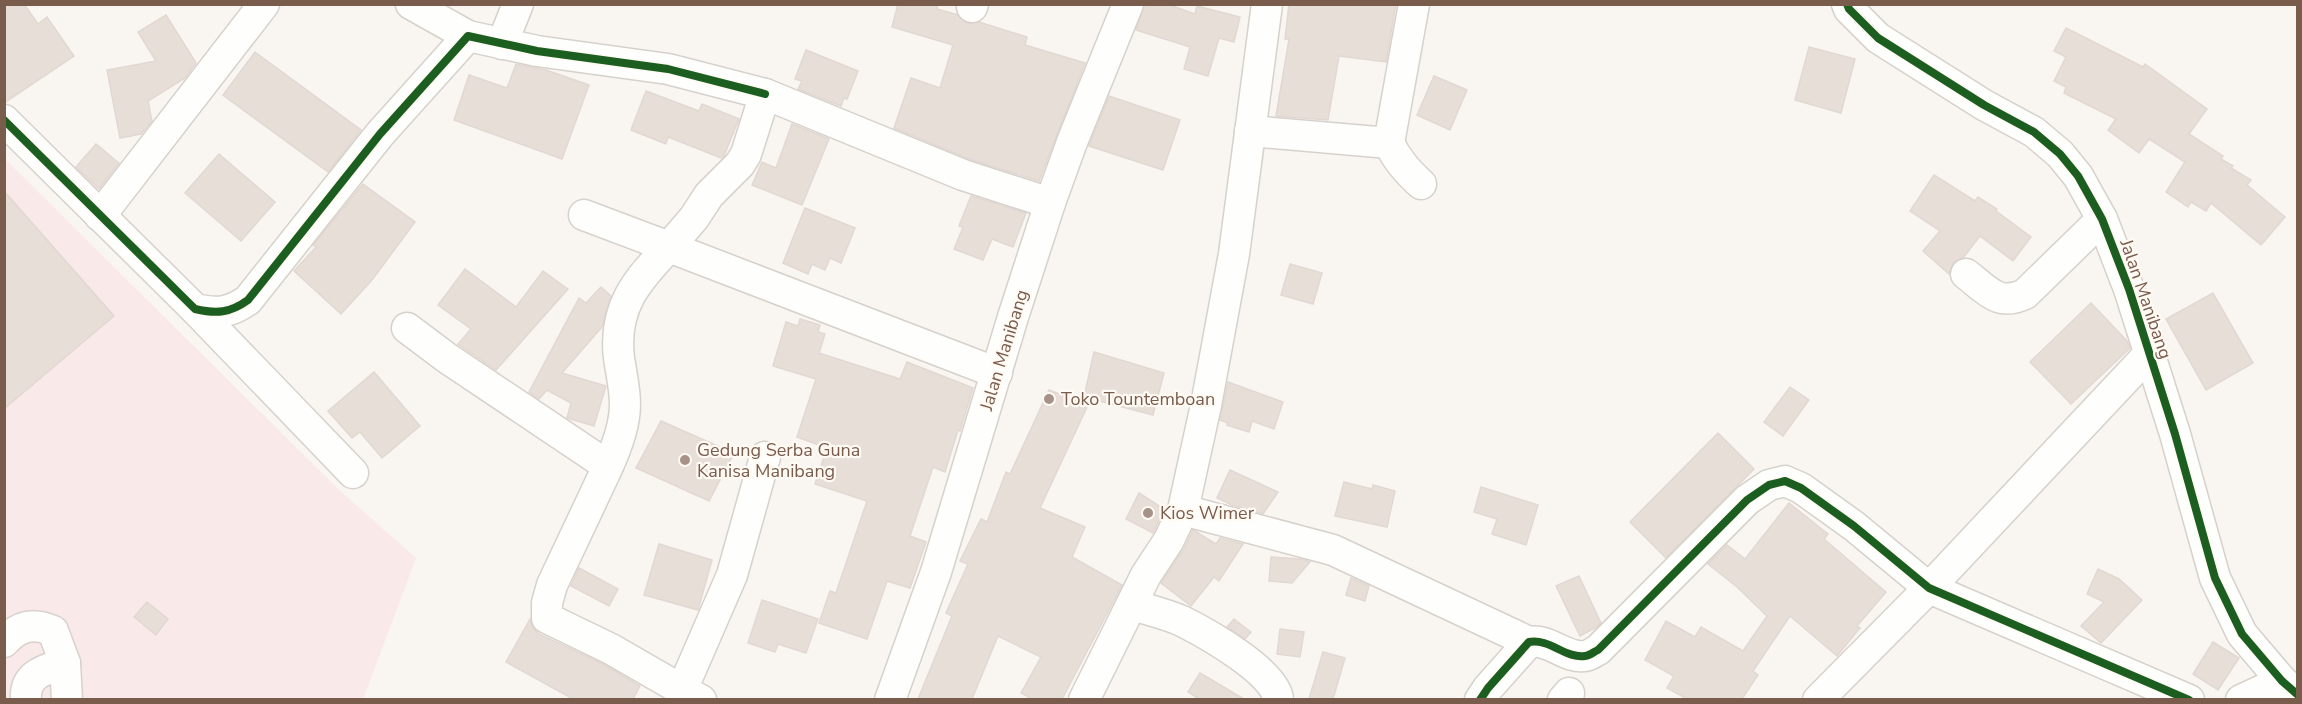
<svg xmlns="http://www.w3.org/2000/svg" width="2302" height="704" font-family="'Nunito Sans',sans-serif">
  <style>
    .medical { fill: #fae9e9 }
    .building { fill: #e6ded7; stroke: #e2d8d2; stroke-width: 1.5 }
    .lines { fill: none; stroke-linecap: round; stroke-linejoin: round }
    .minor-casing { stroke: #d7d1cb; stroke-width: 33 }
    .minor { stroke: #fefefd; stroke-width: 30 }
    .cycleway-casing { stroke: #fffaf3; stroke-width: 11 }
    .cycleway { stroke: #1b5e20; stroke-width: 8 }
    .poi-dot { fill: #a69286; stroke: #fffaf3; stroke-width: 2 }
    .labels { text-anchor: middle; dominant-baseline: central; stroke-width: 4.5; stroke-linejoin: round; paint-order: stroke }
    .street-label { font-size: 18px; fill: #7a5c4d; stroke: #fffaf3 }
    .poi-label { font-size: 18px; fill: #7a5c4d; stroke: #fffaf3; text-anchor: start }
  </style>
  <rect width="100%" height="100%" fill="#f9f5f0"/>
  <!-- medical -->
  <path class="medical" d="M4,158L338,489L416,558L363,699H5Z"/>
  <!-- building -->
  <g class="building">
    <path d="M4,4H24L38,24L47,17L74,56L4,103Z"/>
    <path d="M898,4H938L937,9L958,15L966,23L979,22L1027,37L1025,45L1085,63L1039,181L969,159L894,128L911,78L940,88L953,45L892,27Z"/>
    <path d="M1145,4H1167L1195,14L1197,6L1240,17L1234,42L1219,38L1208,76L1184,69L1190,47L1136,30Z"/>
    <path d="M1289,4H1396L1386,62L1339,56L1328,120L1276,116L1289,39H1285Z"/>
    <path d="M166,15L196,63L185,78L148,101L152,121L141,134L120,138L107,70L156,61L138,32Z"/>
    <path d="M2066,28L2143,67L2145,64L2207,109L2189,134L2223,156L2221,159L2233,166L2231,168L2251,180L2247,185L2285,217L2261,245L2211,203L2206,211L2191,202L2188,207L2166,192L2185,162L2149,139L2139,153L2108,130L2116,119L2064,93L2066,87L2054,81L2066,57L2054,51Z"/>
    <path d="M1809,47L1855,59L1841,113L1795,100Z"/>
    <path d="M806,50L858,71L847,99L844,98L841,106L798,89L802,81L795,79Z"/>
    <path d="M255,52L361,130L328,172L223,95Z"/>
    <path d="M516,64L546,70L589,85L562,159L454,120L469,75L507,88Z"/>
    <path d="M1434,76L1467,90L1450,130L1417,115Z"/>
    <path d="M646,91L699,111L702,104L739,119L724,156L721,158L668,137L666,144L631,130Z"/>
    <path d="M1109,96L1180,120L1163,170L1089,146Z"/>
    <path d="M792,124L829,139L802,205L752,185L762,162L776,168Z"/>
    <path d="M96,144L119,163L99,189L76,167Z"/>
    <path d="M219,154L275,202L241,241L185,193Z"/>
    <path d="M1934,175L1975,201L1978,197L1997,209L1996,211L2031,237L2013,261L1980,236L1963,258L1953,263L1949,274L1923,251L1940,231L1910,211Z"/>
    <path d="M363,184L415,222L372,280L341,314L294,271L316,247L313,245Z"/>
    <path d="M4,191L114,316L4,409Z"/>
    <path d="M971,196L1026,213L1013,247L992,239L983,260L954,249L963,227L959,226Z"/>
    <path d="M805,208L855,228L841,263L830,258L825,270L812,264L808,274L783,263Z"/>
    <path d="M1290,264L1322,273L1313,304L1281,295Z"/>
    <path d="M465,269L516,307L543,271L568,289L496,370L458,344L471,329L438,305Z"/>
    <path d="M601,287L611,296L602,327L562,373L606,386L594,426L567,418L571,403L547,390L539,399L529,392L579,298L586,303Z"/>
    <path d="M2213,293L2253,363L2206,390L2166,319Z"/>
    <path d="M2091,303L2127,341L2130,348L2071,404L2030,362Z"/>
    <path d="M800,319L820,325L818,332L825,334L819,353L900,379L907,362L973,388L960,431L958,430L945,472L933,467L910,536L926,542L910,588L887,581L867,639L819,623L830,591L836,593L867,501L815,484L827,448L797,437L816,379L773,366L786,322L798,326Z"/>
    <path d="M1094,352L1164,373L1153,415L1084,397Z"/>
    <path d="M374,372L420,426L382,458L360,432L352,438L328,411Z"/>
    <path d="M1228,382L1283,402L1274,429L1252,421L1249,432L1227,425L1228,423L1220,420Z"/>
    <path d="M1790,387L1809,400L1783,436L1764,422Z"/>
    <path d="M1049,390L1088,405L1040,508L1085,527L1072,557L1122,585L1062,699H1032L1021,693L1041,657L998,636L972,699H918L952,616L946,613L968,564L960,561L981,519L987,522L1006,472L1010,474Z"/>
    <path d="M661,421L734,453L709,501L636,468Z"/>
    <path d="M1718,433L1754,469L1666,558L1630,522Z"/>
    <path d="M1230,470L1278,492L1263,514L1232,505L1217,498Z"/>
    <path d="M1344,482L1372,489L1373,485L1395,491L1387,527L1335,516Z"/>
    <path d="M1481,487L1538,505L1526,545L1492,534L1497,519L1474,512Z"/>
    <path d="M1139,493L1164,509L1153,533L1126,519Z"/>
    <path d="M1789,503L1828,534L1824,539L1886,592L1857,626L1860,628L1837,656L1790,616L1753,671L1758,675L1742,699H1687L1667,688L1674,676L1645,660L1666,621L1695,637L1701,627L1743,651L1767,616L1737,587L1708,564L1727,545L1745,559Z"/>
    <path d="M1193,530L1216,544L1220,538L1243,544L1219,581L1214,577L1191,606L1161,583L1184,549Z"/>
    <path d="M659,544L712,560L698,610L644,595Z"/>
    <path d="M1271,557L1300,559L1310,562L1292,583L1269,581Z"/>
    <path d="M579,568L618,589L609,606L571,586Z"/>
    <path d="M2098,569L2119,579L2142,600L2101,643L2081,626L2104,602L2087,594Z"/>
    <path d="M1579,576L1601,623L1595,628L1580,636L1556,586Z"/>
    <path d="M1351,578L1369,586L1365,601L1346,595Z"/>
    <path d="M762,600L818,619L806,653L778,644L775,652L748,643Z"/>
    <path d="M147,602L168,619L156,635L134,617Z"/>
    <path d="M530,619L533,628L539,634L603,664L640,686L633,699H573L506,662Z"/>
    <path d="M1234,619L1251,632L1245,639L1227,627Z"/>
    <path d="M1280,629L1304,632L1300,657L1277,654Z"/>
    <path d="M2213,642L2239,658L2218,690L2193,674Z"/>
    <path d="M1323,652L1345,658L1333,699H1309Z"/>
    <path d="M1200,673L1244,699H1199L1188,692Z"/>
  </g>
  <g class="lines">
    <!-- minor casing -->
    <g class="minor-casing">
      <g id="minor">
        <path d="M411,4L468,36"/>
        <path d="M1847,4L1849,9L1878,38L1984,105L2034,132L2060,154L2078,176L2102,219L2129,289L2175,434L2215,578L2242,634L2282,681L2298,695"/>
        <path d="M972,7L973,4"/>
        <path d="M502,44L518,4"/>
        <path d="M4,120L195,309C217,314 230,313 248,300L380,134L468,36L537,51L668,69L765,94"/>
        <path d="M1250,131L1389,143C1397,160 1407,171 1421,184"/>
        <path d="M1389,143L1414,4"/>
        <path d="M584,215L669,247C636,281 613,308 619,358C622,378 627,398 624,417C620,444 606,470 595,494C581,524 566,555 552,585L547,603V618L611,649L682,690"/>
        <path d="M100,216L264,4"/>
        <path d="M1966,274C1987,290 1998,307 2025,294L2102,219"/>
        <path d="M195,309L353,473"/>
        <path d="M407,328L447,358L608,466"/>
        <path d="M997,373L669,247L694,218L709,195L740,164L746,154L765,94L963,175L1050,203"/>
        <path d="M1183,510L1333,550L1529,642"/>
        <path d="M1132,605C1149,610 1166,614 1182,621C1204,632 1278,673 1278,700"/>
        <path d="M4,642C18,626 33,622 53,631L65,663L67,700"/>
        <path d="M26,700C24,674 44,670 65,663"/>
        <path d="M701,700L682,690L732,575L765,457"/>
        <path d="M890,700L936,572L1013,317L1050,203L1072,142L1128,4"/>
        <path d="M1084,700L1146,575L1169,540L1183,510L1206,405L1234,254L1267,4"/>
        <path d="M1480,700L1488,688L1529,642C1549,638 1566,659 1585,656C1589,656 1595,651 1598,650L1747,500L1769,485L1785,481L1801,488L1854,526L1929,588L2189,700"/>
        <path d="M1563,700L1569,693"/>
        <path d="M1818,700L1929,588L2149,354"/>
        <path d="M2241,700L2282,681"/>
      </g>
    </g>
    <!-- minor -->
    <use href="#minor" class="minor"/>
    <!-- cycleway casing -->
    <g class="cycleway-casing">
      <g id="cycleway">
        <path d="M1847,4L1849,9L1878,38L1984,105L2034,132L2060,154L2078,176L2102,219L2129,289L2175,434L2215,578L2242,634L2282,681L2298,695"/>
        <path d="M4,120L195,309C217,314 230,313 248,300L380,134L468,36L537,51L668,69L765,94"/>
        <path d="M1480,700L1488,688L1529,642C1549,638 1566,659 1585,656C1589,656 1595,651 1598,650L1747,500L1769,485L1785,481L1801,488L1854,526L1929,588L2189,700"/>
      </g>
    </g>
    <!-- cycleway -->
    <use href="#cycleway" class="cycleway"/>
  </g>
  <!-- markers -->
  <g class="poi-dot">
    <circle cx="1049" cy="399" r="6"/>
    <circle cx="685" cy="460" r="6"/>
    <circle cx="1148" cy="513" r="6"/>
  </g>
  <g class="labels">
    <!-- street labels -->
    <g class="street-label">
      <text transform="translate(2146 299) rotate(71)">Jalan Manibang</text>
      <text transform="translate(1004 350) rotate(-73)">Jalan Manibang</text>
    </g>
    <!-- poi labels -->
    <g class="poi-label">
      <text x="1061" y="399">Toko Tountemboan</text>
      <text x="697" y="450">Gedung Serba Guna<tspan x="697" dy="21">Kanisa Manibang</tspan></text>
      <text x="1160" y="513">Kios Wimer</text>
    </g>
  </g>
  <!-- border -->
  <rect width="2302" height="704" fill="none" stroke="#7a5c4d" stroke-width="12"/>
</svg>
